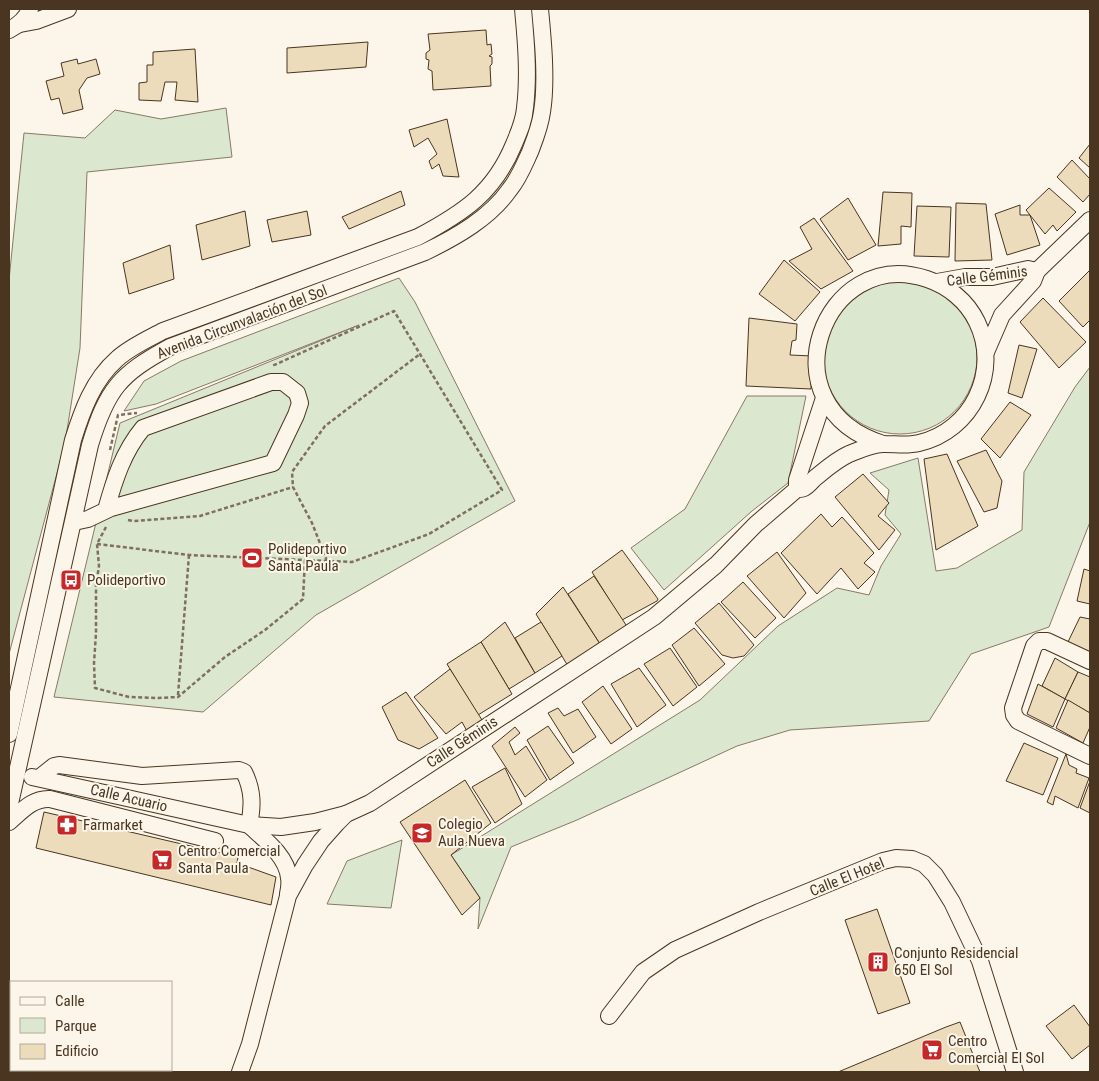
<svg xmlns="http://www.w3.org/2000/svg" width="1099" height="1081" font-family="'Roboto Condensed',sans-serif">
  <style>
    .green { fill: #dce7d0; stroke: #887966 }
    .building { fill: #ecdcbc; stroke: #4a3520 }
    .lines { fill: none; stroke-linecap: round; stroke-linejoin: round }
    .minor-casing { stroke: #4a3520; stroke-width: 18 }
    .path { stroke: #7f6f5c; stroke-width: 2.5; stroke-dasharray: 4 2.5; stroke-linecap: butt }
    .minor { stroke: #fbf6e9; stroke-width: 16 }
    .labels { text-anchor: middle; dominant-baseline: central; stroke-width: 4; stroke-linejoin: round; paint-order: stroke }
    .street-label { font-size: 15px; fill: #4a3520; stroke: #fbf6e9 }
    .poi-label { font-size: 15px; fill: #4a3520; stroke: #fbf6e9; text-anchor: start }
  </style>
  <rect width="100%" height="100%" fill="#fbf6e9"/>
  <!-- green -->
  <g class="green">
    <path d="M226,108L232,157L87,172L80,348L65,443L9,654V280L24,133L85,138L115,110L161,119Z"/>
    <path d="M399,278L415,302L515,501L316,615L203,712L54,697L120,423L359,325L156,404L124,411L144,381L181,361Z"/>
    <circle cx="900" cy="357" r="77"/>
    <path d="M1090,367V522L1049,627L971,654L929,721L790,730L737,746L577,820L511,847L478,929L480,898L451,855L700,700L778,626L837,588L869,595L881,566L901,534L885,515L889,490L870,473L918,458L936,571L957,568L1022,530L1024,472L1075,387Z"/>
    <path d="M747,396H806L788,483L752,511L664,590L631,548L685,509Z"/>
    <path d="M402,840L391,908L327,904L347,861Z"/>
  </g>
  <!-- building -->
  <g class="building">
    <path d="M486,30L487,45L491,44L492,54L489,56L492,57V64L490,66L491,86L433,90L432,71L428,69L429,60L426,59V53L430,50L428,34Z"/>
    <path d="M368,42L366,67L287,73V48Z"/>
    <path d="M195,49L198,102L175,100L177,82H165L161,101L139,100V83L147,82V65H153V52Z"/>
    <path d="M77,59L78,64L96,59L100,74L87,78L79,90L83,109L63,114L59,98L51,100L46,81L64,76L61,63Z"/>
    <path d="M447,119L459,177L443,176L439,164L432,169L429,161L437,154L428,138L414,147L409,130Z"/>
    <path d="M1090,144V168L1079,158Z"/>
    <path d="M1072,160L1090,179V194L1083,202L1057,177Z"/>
    <path d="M1049,188L1076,212L1057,231L1053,225L1045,234L1026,210Z"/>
    <path d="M401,191L405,205L349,229L342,217Z"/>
    <path d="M883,192L912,193L911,227L901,226V244L878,246Z"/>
    <path d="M848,198L876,245L848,260L820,219Z"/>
    <path d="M956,203L986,204L992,260L955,261Z"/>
    <path d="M1020,205V215H1030L1040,245L1007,255L995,214Z"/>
    <path d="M917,206L951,207L949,257L914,256Z"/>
    <path d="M245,211L250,246L202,260L196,225Z"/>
    <path d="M307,211L311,235L272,242L267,220Z"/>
    <path d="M814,218L853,271L821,289L789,261L812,249L800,227Z"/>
    <path d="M170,245L174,279L129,294L123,263Z"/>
    <path d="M784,260L820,292L795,321L759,294Z"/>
    <path d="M1090,270V320L1083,327L1059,301Z"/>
    <path d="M1043,298L1086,342L1059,368L1020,322Z"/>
    <path d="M749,318L797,324L796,340L792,341L790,355L812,356L811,389L746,386Z"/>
    <path d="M1019,345L1037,349L1022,398L1008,393Z"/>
    <path d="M1010,402L1031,415L1000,458L981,439Z"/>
    <path d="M986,450L1002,481L997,508L984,512L957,461Z"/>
    <path d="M947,454L978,526L936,550L924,459Z"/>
    <path d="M863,474L889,503L878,516L895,530L879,550L835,497Z"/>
    <path d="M821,514L832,527L842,517L874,553L864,563L875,572L858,589L841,568L817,594L781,553Z"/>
    <path d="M622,550L658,599L657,601L622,620L592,572Z"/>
    <path d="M777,552L806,593L784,618L747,576Z"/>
    <path d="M1084,569L1090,571V604L1077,601Z"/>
    <path d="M594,576L628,628L600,644L568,594Z"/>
    <path d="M743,582L776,618L755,638L721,602Z"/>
    <path d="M563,587L600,644L568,666L536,614Z"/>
    <path d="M719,603L754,645L744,656L733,658L722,655L695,623Z"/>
    <path d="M1080,617L1090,619V654L1066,646Z"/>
    <path d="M505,622L535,673L509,689L481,642Z"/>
    <path d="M541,622L562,656L535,673L515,638Z"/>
    <path d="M694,628L725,664L699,686L672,645Z"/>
    <path d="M481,642L512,694L478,715L447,664Z"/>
    <path d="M670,648L697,687L673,706L644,664Z"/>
    <path d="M1055,658L1078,672L1065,699L1042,686Z"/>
    <path d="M639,668L666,705L637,727L611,684Z"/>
    <path d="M450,669L482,720L468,733L462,722L446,734L414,697Z"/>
    <path d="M1078,672L1090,677V713L1065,699Z"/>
    <path d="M1038,684L1065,699L1053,727L1027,714Z"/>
    <path d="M603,686L632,729L611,744L582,702Z"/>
    <path d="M406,692L438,738L419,749L398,740L382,707Z"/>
    <path d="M1068,700L1090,713V727L1083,743L1056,728Z"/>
    <path d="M558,708L564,716L578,709L596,737L573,753L548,713Z"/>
    <path d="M548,726L574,763L550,780L527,740Z"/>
    <path d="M515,727L520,733L509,742L515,755L526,746L547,780L525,797L492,746Z"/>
    <path d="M1024,743L1058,758L1043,795L1006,781Z"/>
    <path d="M1066,754L1069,765L1077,769L1076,773L1089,778L1078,808L1055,796L1053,805L1047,802Z"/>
    <path d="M505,768L522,804L495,823L472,787Z"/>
    <path d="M465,780L491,823L451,855L480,898L462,915L400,822Z"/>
    <path d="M1090,781V813L1080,808Z"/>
    <path d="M44,812L238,857L237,863L276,877L271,905L36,848Z"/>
    <path d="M877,909L910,1003L878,1014L845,920Z"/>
    <path d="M1074,1005L1090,1027V1045L1072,1059L1046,1026Z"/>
    <path d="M960,1022L980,1072H838L946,1027Z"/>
  </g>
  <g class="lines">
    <!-- minor casing -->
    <g class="minor-casing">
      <g id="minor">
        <path d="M20,24L36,21L68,9"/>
        <path d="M9,30C19,25 26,19 30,9"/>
        <path d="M937,282L965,277H992L1028,269L1037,271"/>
        <path d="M986,352L1002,315L1033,281L1037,271L1090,220"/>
        <path d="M797,489V480L824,398"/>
        <path d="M74,522L88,519L111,508L273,463L296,415L300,403L297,393L283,382H271L143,428C123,452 114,481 106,510"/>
        <path d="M1090,661L1047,641H1039L1034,646L1013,708L1014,715L1018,721L1090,756"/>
        <path d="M9,734L73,440C82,411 93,380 117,359C130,347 148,339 163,331L418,237C463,213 494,193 514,144C519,132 524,121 525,108C529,75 526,41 523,9"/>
        <path d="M32,777L249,825L281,827L315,822L346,814"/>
        <path d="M39,778L54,766L59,765L142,776L239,770L244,772C253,790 253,806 249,825C264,839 287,856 289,878C290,883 289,889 288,894"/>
        <path d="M9,808L90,445C107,389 120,374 170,347L425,252C456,237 490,218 510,189C519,178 524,165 530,152C535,139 540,127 542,112C547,81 543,40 540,9"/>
        <path d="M9,822C21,812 32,798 50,799L215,841"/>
        <path d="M609,1016L643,972L675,950L759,912L883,861L896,858L912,859L924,864L935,875L942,886L952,902L980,961L1015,1072"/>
        <path d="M240,1072L250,1044L288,896L305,865L321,841L337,823L346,814L370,803L654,617L716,565L756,524L797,489C799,489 802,489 804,488C808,486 812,481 815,478C826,469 836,460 849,454C859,450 874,443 885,444C897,444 907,446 919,443C972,431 1001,371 977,322C967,301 948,286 927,279C824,244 762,406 883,444"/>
      </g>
    </g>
    <!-- path -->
    <g class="path">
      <path d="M110,450L118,415L137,413"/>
      <path d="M128,520L134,521L200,516L293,487"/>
      <path d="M106,527L97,544L99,566L96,585V633L94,663L95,688L129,697L158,698L178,697L225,657L265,630L303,599L305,560"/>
      <path d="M97,544L189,555L352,562L429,534L502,490L394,311L272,366"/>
      <path d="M327,561L312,523L293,487L292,472L325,426L420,354"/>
      <path d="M178,695L189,555"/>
    </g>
    <!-- minor -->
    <use href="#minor" class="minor"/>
  </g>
  <!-- icons -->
  <defs>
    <g id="stadium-square" transform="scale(1.125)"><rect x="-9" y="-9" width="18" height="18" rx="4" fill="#c62828" stroke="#fbf6e9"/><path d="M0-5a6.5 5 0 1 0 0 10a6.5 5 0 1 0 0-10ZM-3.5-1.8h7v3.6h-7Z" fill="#fff"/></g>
    <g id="bus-square" transform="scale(1.125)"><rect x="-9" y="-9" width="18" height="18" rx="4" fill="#c62828" stroke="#fbf6e9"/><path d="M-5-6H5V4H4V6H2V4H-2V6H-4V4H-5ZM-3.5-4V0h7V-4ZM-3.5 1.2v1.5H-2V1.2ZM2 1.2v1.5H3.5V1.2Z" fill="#fff"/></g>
    <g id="pharmacy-square" transform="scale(1.125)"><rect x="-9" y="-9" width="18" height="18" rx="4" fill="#c62828" stroke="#fbf6e9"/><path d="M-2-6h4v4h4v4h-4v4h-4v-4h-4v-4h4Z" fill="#fff"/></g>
    <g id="school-square" transform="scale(1.125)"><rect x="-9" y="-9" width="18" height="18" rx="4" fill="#c62828" stroke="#fbf6e9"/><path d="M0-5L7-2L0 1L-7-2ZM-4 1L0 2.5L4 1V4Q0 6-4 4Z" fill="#fff"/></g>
    <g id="supermarket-square" transform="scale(1.125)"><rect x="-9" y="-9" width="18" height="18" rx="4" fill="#c62828" stroke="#fbf6e9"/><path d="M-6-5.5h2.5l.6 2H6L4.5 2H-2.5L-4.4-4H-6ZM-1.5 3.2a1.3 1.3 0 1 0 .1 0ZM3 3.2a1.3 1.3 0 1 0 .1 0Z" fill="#fff"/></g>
    <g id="building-square" transform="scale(1.125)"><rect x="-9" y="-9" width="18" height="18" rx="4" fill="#c62828" stroke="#fbf6e9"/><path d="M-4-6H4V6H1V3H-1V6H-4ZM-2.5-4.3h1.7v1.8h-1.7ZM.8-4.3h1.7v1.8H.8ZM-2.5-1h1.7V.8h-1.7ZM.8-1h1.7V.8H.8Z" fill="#fff"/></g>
  </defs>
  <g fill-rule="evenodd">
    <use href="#stadium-square" x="252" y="558"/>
    <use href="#bus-square" x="71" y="580"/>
    <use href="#pharmacy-square" x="67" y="825"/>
    <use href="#school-square" x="422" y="833"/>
    <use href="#supermarket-square" x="162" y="860"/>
    <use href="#building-square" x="878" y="962"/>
    <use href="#supermarket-square" x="932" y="1050"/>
  </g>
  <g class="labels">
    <!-- street labels -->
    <g class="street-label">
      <text transform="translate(987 276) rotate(-7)">Calle Géminis</text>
      <text transform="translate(242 322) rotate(-21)">Avenida Circunvalación del Sol</text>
      <text transform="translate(462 742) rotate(-33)">Calle Géminis</text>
      <text transform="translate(129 798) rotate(13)">Calle Acuario</text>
      <text transform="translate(847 877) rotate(-22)">Calle El Hotel</text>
    </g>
    <!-- poi labels -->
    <g class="poi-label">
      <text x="268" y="549">Polideportivo<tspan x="268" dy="17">Santa Paula</tspan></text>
      <text x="87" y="580">Polideportivo</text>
      <text x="438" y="824">Colegio<tspan x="438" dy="17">Aula Nueva</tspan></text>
      <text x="83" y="825">Farmarket</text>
      <text x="178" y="851">Centro Comercial<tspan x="178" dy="17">Santa Paula</tspan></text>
      <text x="894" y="953">Conjunto Residencial<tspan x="894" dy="17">650 El Sol</tspan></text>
      <text x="948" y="1041">Centro<tspan x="948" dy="17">Comercial El Sol</tspan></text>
    </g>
  </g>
  <!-- border -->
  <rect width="1099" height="1081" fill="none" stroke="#4a3520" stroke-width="20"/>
  <!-- legend -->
  <rect x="10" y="981" width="162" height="90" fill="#fbf6e9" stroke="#b4a999"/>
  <rect x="20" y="997" width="25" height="8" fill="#fbf6e9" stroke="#b4a999"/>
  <text x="55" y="1006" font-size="15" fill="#4a3520">Calle</text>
  <rect x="20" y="1018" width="25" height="15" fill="#dce7d0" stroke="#b4a999"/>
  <text x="55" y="1031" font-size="15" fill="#4a3520">Parque</text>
  <rect x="20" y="1044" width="25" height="15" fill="#ecdcbc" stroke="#b4a999"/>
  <text x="55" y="1056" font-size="15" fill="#4a3520">Edificio</text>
</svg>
